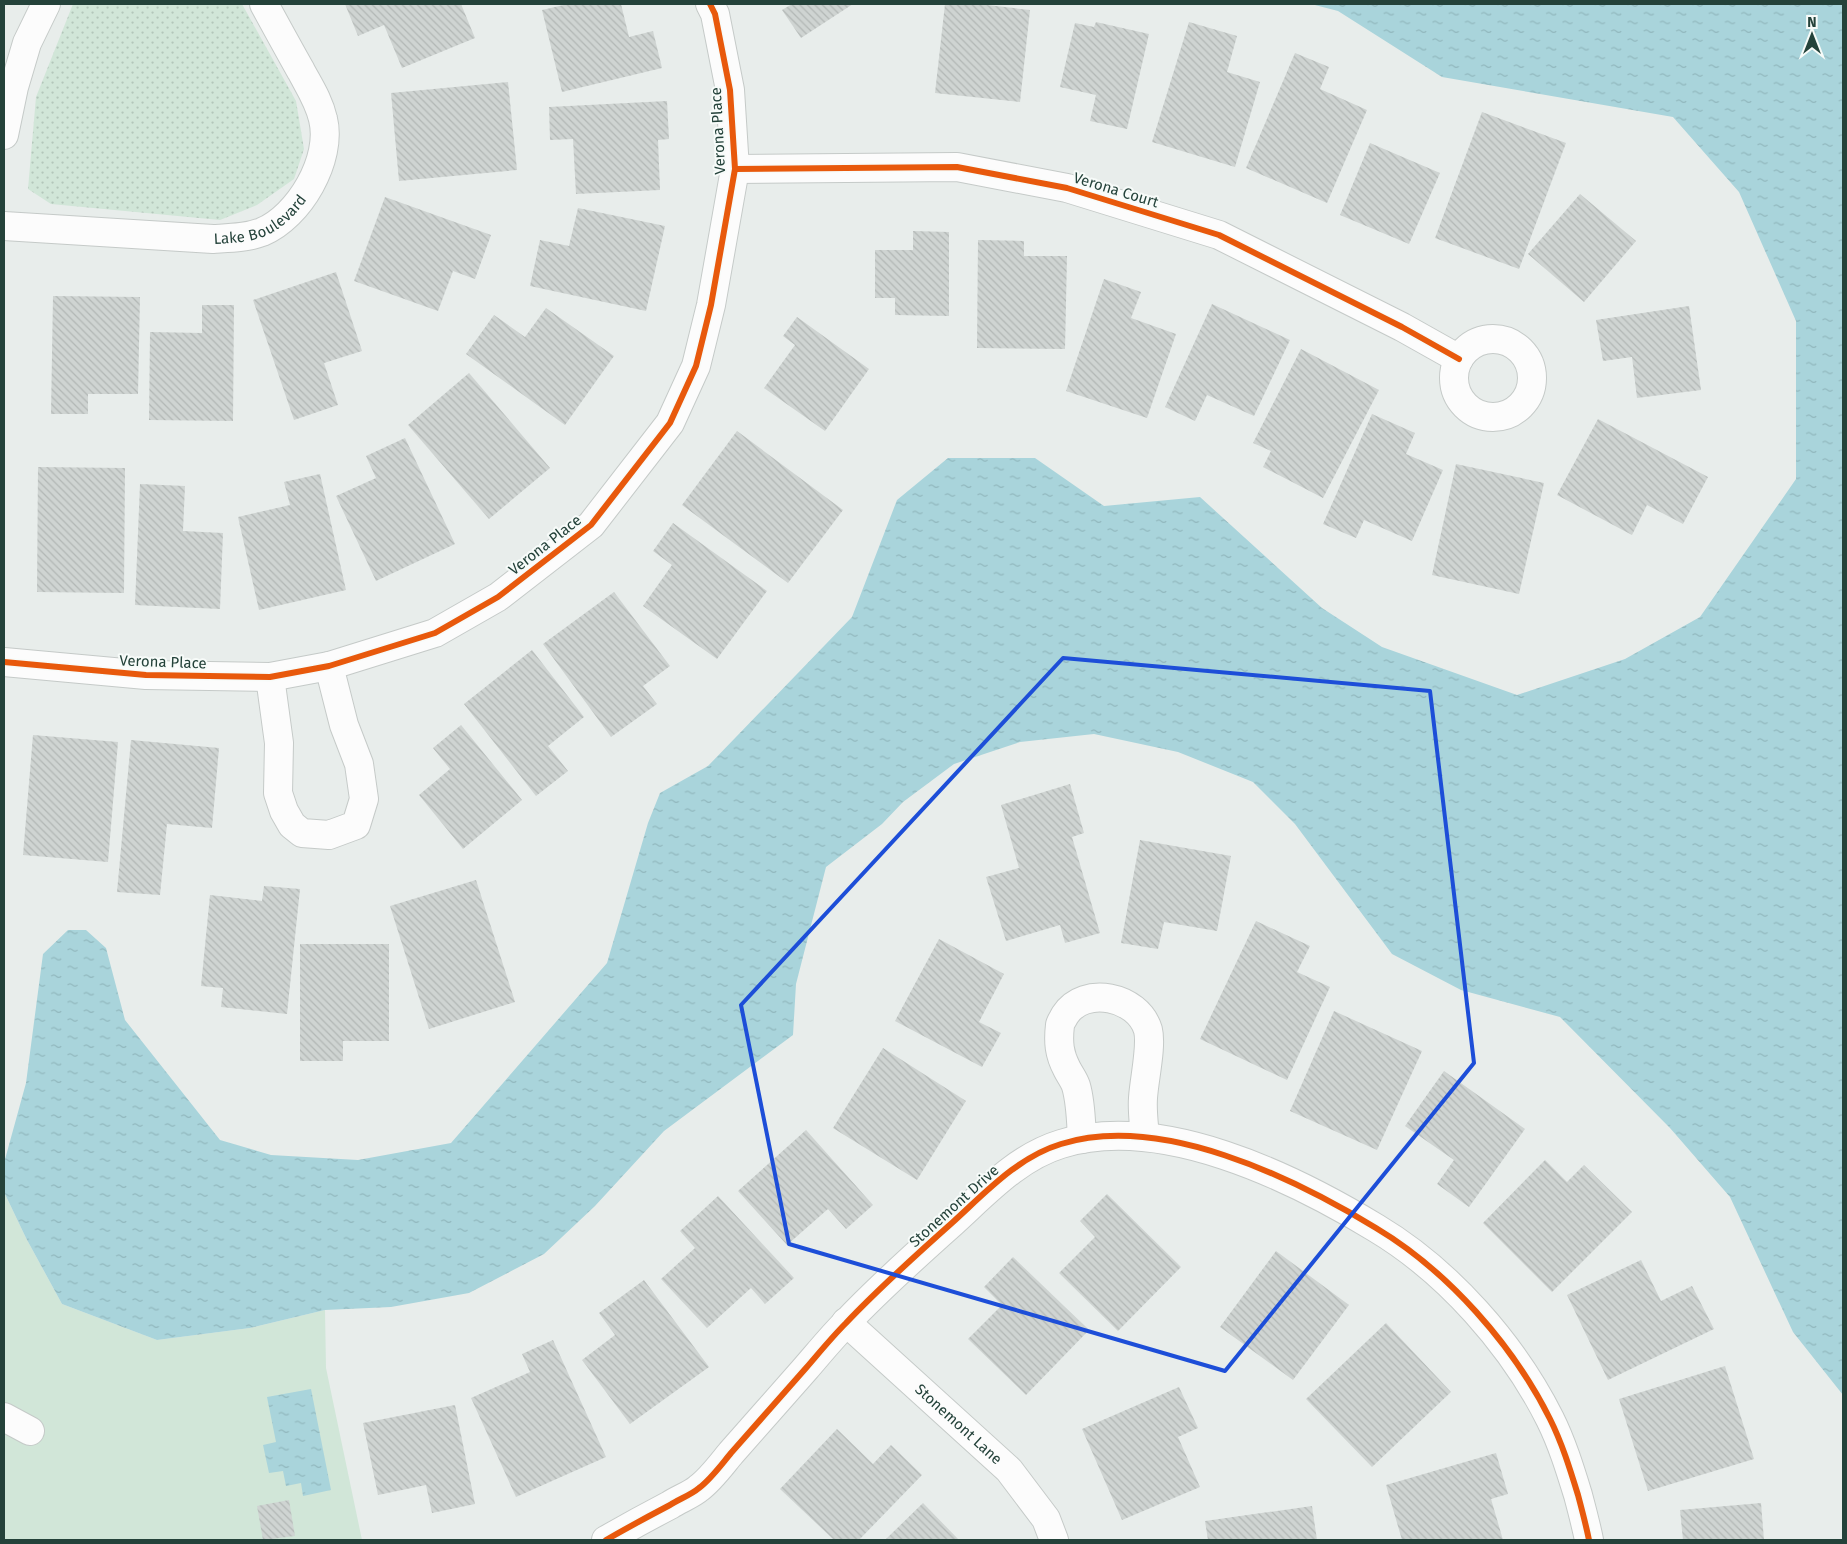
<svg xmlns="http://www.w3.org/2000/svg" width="1847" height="1544" font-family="'Fira Sans',sans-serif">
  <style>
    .grass { fill: url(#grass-dots) }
    .park { fill: #d1e6d8 }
    .water { fill: url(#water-ripples) }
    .building { fill: url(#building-back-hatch) }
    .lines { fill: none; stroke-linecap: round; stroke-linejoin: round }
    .minor-casing { stroke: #c5cac8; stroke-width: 30 }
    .minor { stroke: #fcfcfc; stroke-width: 28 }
    .cycleway-casing { stroke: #f7fbf9; stroke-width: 9 }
    .cycleway { stroke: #e8590c; stroke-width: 6 }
    .marked { fill: none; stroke: #1d4ed8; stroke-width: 4; stroke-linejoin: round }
    .labels { text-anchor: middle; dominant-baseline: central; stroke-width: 4; stroke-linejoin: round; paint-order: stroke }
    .street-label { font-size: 15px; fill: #24423a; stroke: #f7fbf9 }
  </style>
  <defs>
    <pattern id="grass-dots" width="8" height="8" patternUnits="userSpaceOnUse" patternTransform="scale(1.25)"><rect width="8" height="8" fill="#d1e6d8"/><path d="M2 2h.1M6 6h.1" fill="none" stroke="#b3c6ba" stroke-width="1.8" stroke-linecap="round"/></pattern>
    <pattern id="water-ripples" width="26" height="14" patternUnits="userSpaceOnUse" patternTransform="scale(1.25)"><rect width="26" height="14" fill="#a9d4db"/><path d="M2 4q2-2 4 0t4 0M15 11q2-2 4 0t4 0" fill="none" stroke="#91b7bd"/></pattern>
    <pattern id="building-back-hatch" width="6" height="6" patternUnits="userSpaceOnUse" patternTransform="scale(1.25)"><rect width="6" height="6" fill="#cfd4d2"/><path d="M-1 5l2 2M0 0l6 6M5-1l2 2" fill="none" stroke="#b2b7b5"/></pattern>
  </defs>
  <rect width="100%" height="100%" fill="#e8edeb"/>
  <!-- grass -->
  <path class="grass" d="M73,4H242L296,101L304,149L294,179L257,205L220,220L51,204L28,189L36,97Z"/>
  <!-- park -->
  <path class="park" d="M4,1192L26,1238L62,1304L157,1340L250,1328L325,1310L326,1368L362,1540H4Z"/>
  <!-- water -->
  <g class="water">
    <path d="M1311,4H1843V1395L1793,1332L1730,1197L1670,1128L1560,1017L1461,990L1392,954L1295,824L1253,782L1178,752L1094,734L1020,742L954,764L903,802L882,824L826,867L796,984L793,1035L664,1131L595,1206L544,1254L469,1293L391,1307L325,1310L250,1328L157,1340L62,1304L26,1238L4,1192V1163L26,1083L43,954L68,930H86L106,948L125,1020L220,1140L271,1155L358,1160L451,1143L607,963L648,823L660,793L708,766L852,617L897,500L948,458H1035L1104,506L1200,497L1322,608L1382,647L1517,695L1625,659L1700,617L1796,479V321L1739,192L1673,117L1442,77L1338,11Z"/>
    <path d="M311,1389L331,1490L303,1496L301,1483L286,1486L283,1471L269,1473L263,1445L276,1442L267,1397Z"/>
  </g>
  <!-- building -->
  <g class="building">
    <path d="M345,4H461L475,38L402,68L384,25L358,36Z"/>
    <path d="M568,4H621L629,37L653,31L662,68L562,92L542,10Z"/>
    <path d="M792,4H853L801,38L782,10Z"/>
    <path d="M945,4H978L1030,10L1020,102L935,93Z"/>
    <path d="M1096,22L1149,34L1127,129L1090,121L1096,95L1060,87L1075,23L1094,27Z"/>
    <path d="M1189,22L1237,36L1227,72L1260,82L1235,167L1152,142Z"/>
    <path d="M1295,53L1329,67L1320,89L1367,110L1327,203L1246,168Z"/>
    <path d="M508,82L517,170L399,181L391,93Z"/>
    <path d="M667,101L669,139L658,140L660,190L576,194L573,139L550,140L549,107Z"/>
    <path d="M1482,112L1566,143L1519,269L1435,238Z"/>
    <path d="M1370,143L1440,173L1409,244L1340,215Z"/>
    <path d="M1580,194L1636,241L1584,302L1528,254Z"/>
    <path d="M385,197L491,235L475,279L453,271L438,311L354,281Z"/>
    <path d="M578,208L665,226L646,311L530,286L540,240L569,246Z"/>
    <path d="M913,231L949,232V316L895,315V298H875V250H913Z"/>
    <path d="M978,240L1024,241V256H1067L1065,349L977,348Z"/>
    <path d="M336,272L362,351L324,363L338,405L294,420L253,300Z"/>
    <path d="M1104,279L1141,292L1131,318L1176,334L1147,418L1066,391Z"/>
    <path d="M53,296L140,297L138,394H88V414H51Z"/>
    <path d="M1212,304L1290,340L1254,416L1207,395L1195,421L1165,407Z"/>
    <path d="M202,305H234L233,421L149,420L150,332L202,333Z"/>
    <path d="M1689,306L1701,390L1637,398L1632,357L1603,361L1596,320Z"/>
    <path d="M546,308L614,356L565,425L466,354L494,315L525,337Z"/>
    <path d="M797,317L869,369L825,431L764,388L795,345L783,336Z"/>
    <path d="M1301,349L1379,390L1323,498L1263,467L1271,451L1253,443Z"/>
    <path d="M469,373L550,468L489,519L408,425Z"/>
    <path d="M1372,414L1415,433L1406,454L1443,470L1412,541L1364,520L1356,538L1323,524Z"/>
    <path d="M1598,419L1708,477L1683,524L1647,505L1632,535L1557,495Z"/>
    <path d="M737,431L843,510L788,583L682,505Z"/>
    <path d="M405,438L455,544L376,581L336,496L376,478L366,456Z"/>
    <path d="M1456,464L1544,483L1519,594L1432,575Z"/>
    <path d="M38,467L125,468L124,593L37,592Z"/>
    <path d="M320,474L346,590L259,610L238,517L290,505L284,482Z"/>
    <path d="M140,484L185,486L183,531L223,533L220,609L135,605Z"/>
    <path d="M673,523L767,591L717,659L643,606L672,565L653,551Z"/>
    <path d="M614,592L670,666L643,686L657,704L611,737L543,644Z"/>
    <path d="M532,650L584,717L548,746L568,771L536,796L464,704Z"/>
    <path d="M461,725L522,800L463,849L419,795L450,769L433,748Z"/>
    <path d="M33,735L118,742L108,862L23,855Z"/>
    <path d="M131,740L219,748L212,828L167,824L160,895L117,892Z"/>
    <path d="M1070,784L1084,833L1072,837L1100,933L1065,943L1060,925L1006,941L986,877L1019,868L1001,805Z"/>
    <path d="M1140,840L1231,856L1217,931L1164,922L1158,949L1121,943Z"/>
    <path d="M476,880L515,1002L429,1029L390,906Z"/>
    <path d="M264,886L300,889L287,1014L221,1007L223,988L201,986L210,895L262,901Z"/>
    <path d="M1256,921L1310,946L1297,972L1330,987L1287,1080L1200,1039Z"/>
    <path d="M939,939L1004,974L979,1022L1001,1033L982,1067L895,1021Z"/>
    <path d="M300,944H389V1041H343V1061H300Z"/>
    <path d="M1334,1011L1422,1051L1377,1150L1290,1111Z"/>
    <path d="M883,1048L966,1101L917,1180L833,1128Z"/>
    <path d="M1444,1071L1525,1129L1469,1207L1437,1184L1454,1160L1405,1126Z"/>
    <path d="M806,1130L873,1205L846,1229L828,1209L787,1245L738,1191Z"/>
    <path d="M1545,1160L1567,1182L1584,1165L1632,1212L1552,1292L1483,1223Z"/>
    <path d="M1107,1194L1181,1267L1118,1331L1059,1273L1095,1237L1080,1221Z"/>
    <path d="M718,1196L794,1278L765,1304L751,1288L707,1328L661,1279L695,1248L680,1231Z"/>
    <path d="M1276,1251L1349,1305L1293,1380L1220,1327Z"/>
    <path d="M1013,1257L1089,1330L1026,1395L968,1339L1002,1305L984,1287Z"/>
    <path d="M1641,1260L1661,1301L1692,1286L1714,1329L1608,1380L1567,1295Z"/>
    <path d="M644,1280L709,1367L630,1424L582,1360L615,1335L599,1313Z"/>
    <path d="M1386,1323L1451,1392L1372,1467L1306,1399Z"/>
    <path d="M553,1340L606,1457L516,1497L471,1398L530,1372L522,1354Z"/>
    <path d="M1725,1366L1754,1459L1648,1491L1619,1399Z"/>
    <path d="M1179,1387L1198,1428L1178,1437L1200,1487L1122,1520L1082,1429Z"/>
    <path d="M455,1405L475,1504L432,1513L426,1485L378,1495L363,1423Z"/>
    <path d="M837,1429L873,1464L891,1445L922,1475L859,1540H834L780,1489Z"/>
    <path d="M1496,1453L1508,1494L1491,1499L1503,1540H1402L1386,1485Z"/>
    <path d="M289,1500L295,1536L263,1540L257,1506Z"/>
    <path d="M923,1503L959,1540H885Z"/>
    <path d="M1761,1503L1764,1540H1683L1680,1510Z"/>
    <path d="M1312,1506L1317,1540H1208L1205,1521Z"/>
  </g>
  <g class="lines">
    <!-- minor casing -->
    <g class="minor-casing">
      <g id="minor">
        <path d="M4,135L14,87L27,43L46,4"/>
        <path d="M735,169L957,167L1067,188L1219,235L1402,327L1459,359"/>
        <path id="s1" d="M4,226L213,239C230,238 246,238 262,232C299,217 333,159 323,119C319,101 309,86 301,71C288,48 276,26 264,4"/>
        <circle cx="1493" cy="378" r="39"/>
        <path d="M4,662L146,675L270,677L329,666L435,633L498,597L591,525L670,423L696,366L711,305L735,169L730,90L715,14L710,4"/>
        <path d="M270,677L279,743L278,793L284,811L292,825L302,833L329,835L356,825L364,799L359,764L344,725L329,666"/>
        <path d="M1082,1139C1081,1122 1081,1103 1076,1086C1074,1080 1070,1075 1067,1069C1059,1054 1058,1042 1060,1025C1061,1021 1063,1019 1065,1015C1084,985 1138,996 1148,1030C1152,1046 1144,1080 1143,1098C1142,1111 1144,1124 1145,1137"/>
        <path id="s2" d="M846,1322L1009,1470L1046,1519L1054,1540"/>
        <path d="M4,1417L30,1431"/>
        <path d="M606,1540C627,1528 649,1516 670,1505C679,1499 691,1495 699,1488C711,1479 721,1465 731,1453C756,1425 781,1396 806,1368C819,1353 832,1337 846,1323C880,1287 917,1254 953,1222C986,1192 1018,1157 1061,1144C1161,1113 1292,1177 1376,1228C1448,1271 1513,1345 1550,1419C1562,1443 1570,1469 1578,1495C1582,1510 1586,1525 1589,1540"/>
      </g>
    </g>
    <!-- minor -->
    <use href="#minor" class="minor"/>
    <!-- cycleway casing -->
    <g class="cycleway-casing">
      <g id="cycleway">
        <path d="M735,169L957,167L1067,188L1219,235L1402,327L1459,359"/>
        <path d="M4,662L146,675L270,677L329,666L435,633L498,597L591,525L670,423L696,366L711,305L735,169L730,90L715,14L710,4"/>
        <path d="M606,1540C627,1528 649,1516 670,1505C679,1499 691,1495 699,1488C711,1479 721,1465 731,1453C756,1425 781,1396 806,1368C819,1353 832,1337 846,1323C880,1287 917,1254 953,1222C986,1192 1018,1157 1061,1144C1161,1113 1292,1177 1376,1228C1448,1271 1513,1345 1550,1419C1562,1443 1570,1469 1578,1495C1582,1510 1586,1525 1589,1540"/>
      </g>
    </g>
    <!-- cycleway -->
    <use href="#cycleway" class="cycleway"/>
  </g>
  <!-- marked area -->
  <path class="marked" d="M1063,658L1430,691L1474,1063L1225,1371L789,1244L741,1005Z"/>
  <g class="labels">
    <!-- street labels -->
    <g class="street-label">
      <text transform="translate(718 131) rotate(-93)">Verona Place</text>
      <text transform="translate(1116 190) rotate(17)">Verona Court</text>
      <text stroke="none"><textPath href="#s1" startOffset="262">Lake Boulevard</textPath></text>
      <text transform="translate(545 545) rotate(-38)">Verona Place</text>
      <text transform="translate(163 662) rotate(2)">Verona Place</text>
      <text transform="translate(954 1206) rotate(-42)">Stonemont Drive</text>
      <text stroke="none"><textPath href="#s2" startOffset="152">Stonemont Lane</textPath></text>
    </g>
  </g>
  <!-- border -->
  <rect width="1847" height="1544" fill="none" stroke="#24423a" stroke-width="10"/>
  <!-- north arrow -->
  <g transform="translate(1812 35)" stroke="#f7fbf9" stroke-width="4" paint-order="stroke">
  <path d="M0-4L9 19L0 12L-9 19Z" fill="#24423a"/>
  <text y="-8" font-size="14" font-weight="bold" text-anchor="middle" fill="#24423a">N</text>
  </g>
</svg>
